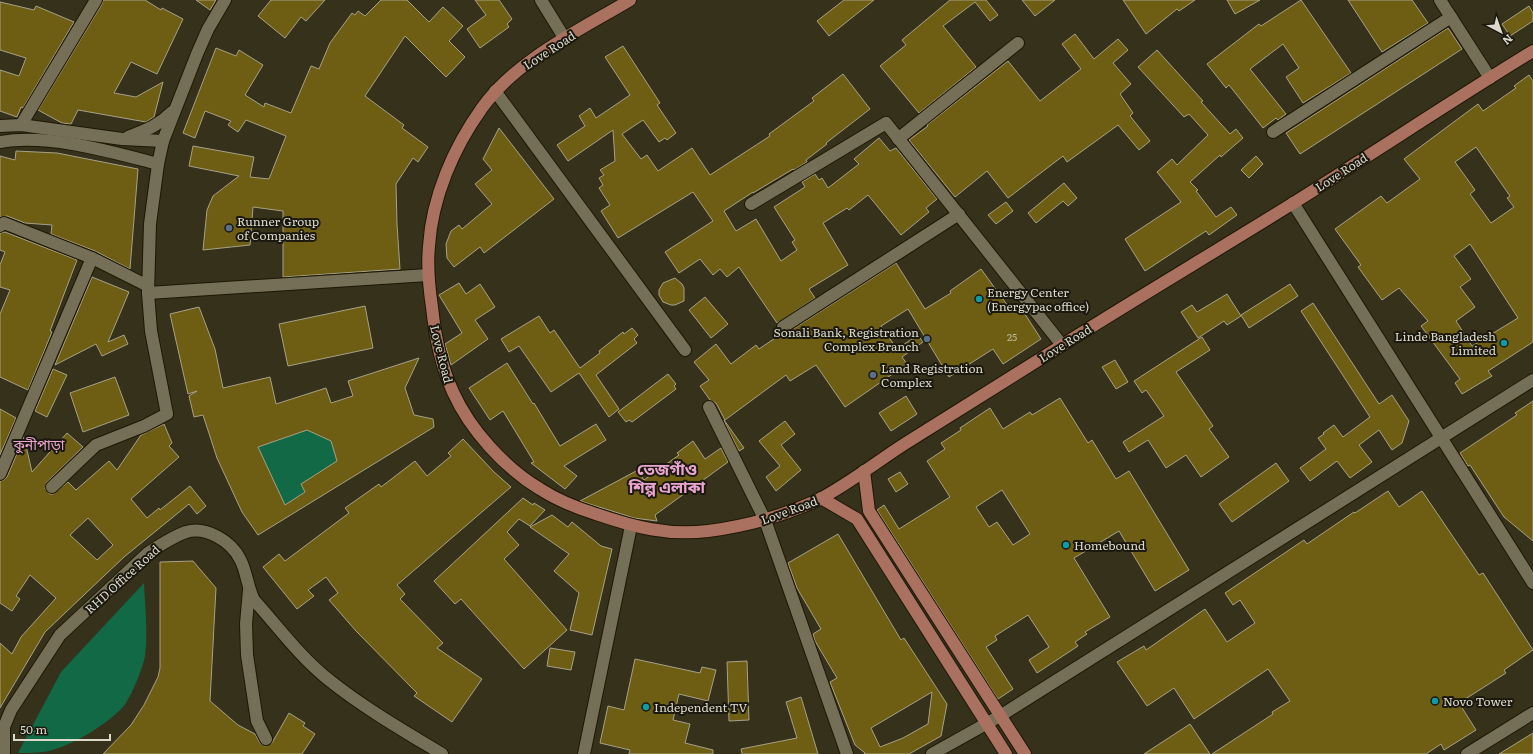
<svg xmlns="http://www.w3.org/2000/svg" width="1533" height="754" font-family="Literata,'Noto Sans Bengali',serif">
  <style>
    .green { fill: #116945 }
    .building { fill: #6e5e13; stroke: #a7a187; fill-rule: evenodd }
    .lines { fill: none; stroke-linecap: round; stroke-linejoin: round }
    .minor-casing { stroke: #1d1804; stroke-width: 14 }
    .major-casing { stroke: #1d1804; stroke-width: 14 }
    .minor { stroke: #756f57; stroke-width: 12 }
    .major { stroke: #aa7160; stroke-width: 12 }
    .service-dot { fill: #5c6f8a; stroke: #1b190f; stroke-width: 1.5 }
    .culture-dot { fill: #0f9aa8; stroke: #1b190f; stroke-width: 1.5 }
    .labels { text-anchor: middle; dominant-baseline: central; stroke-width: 4; stroke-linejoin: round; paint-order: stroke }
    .number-label { font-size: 10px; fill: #c0ba9e }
    .street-label { font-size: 12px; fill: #dcd9cc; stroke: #1b190f }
    .poi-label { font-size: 12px; fill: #dcd9cc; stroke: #1b190f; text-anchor: start }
    .quarter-label { font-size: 14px; fill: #eba5d1; stroke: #1b190f }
    .district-label { font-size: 16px; font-weight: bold; fill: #eba5d1; stroke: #1b190f }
  </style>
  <rect width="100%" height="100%" fill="#36311b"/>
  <!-- green -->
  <g class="green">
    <path d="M307,430L331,441L337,461L301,484L305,492L285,505L258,447Z"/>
    <path d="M144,583C145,605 148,634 145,656C143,668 130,700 122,708C105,726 67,749 43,752C35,753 26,753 18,753L61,672Z"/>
  </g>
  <!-- building -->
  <g class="building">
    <path d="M103,0H145L161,10L162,8L183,19L157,74L131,62L114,93L136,97L163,82L154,117L146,122L78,110L71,124L62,123L38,110L102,4Z"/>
    <path d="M196,0H216L210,10Z"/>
    <path d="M271,0H325L306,21L301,17L285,38L258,16Z"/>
    <path d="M381,0H407L429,22L443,7L463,26L449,41L465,57L446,77L405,36L365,96L404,125L402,128L428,147L418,162L413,158L396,184L397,224L400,269L283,277V211L253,207L250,245L203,250L207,210L213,196L239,176L189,166L193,146L254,157L250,177L269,179L286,136L246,120L238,132L228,125L231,121L205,111L195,138L183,133L216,48L236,56L239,50L263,65L245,95L264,107L265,103L291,113L311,66L319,69L330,43L352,13L355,15L358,11L365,16Z"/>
    <path d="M475,0H499L512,19L507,24L509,27L480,48L467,29L486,15Z"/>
    <path d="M844,0H874L829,36L817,21Z"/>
    <path d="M950,0H986L998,15L990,21L975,2L943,26L976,67L919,113L880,66L906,45L902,40Z"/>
    <path d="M1022,0H1055L1035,16Z"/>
    <path d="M1123,0H1195L1179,11L1177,9L1146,34Z"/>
    <path d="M1227,0H1260L1235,14Z"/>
    <path d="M1301,0L1351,73L1303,103L1286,77L1299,68L1283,44L1250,69L1286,114L1278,120L1276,118L1263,128L1229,85L1226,88L1207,64L1259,24L1261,26Z"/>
    <path d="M1348,0H1412L1428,23L1382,52Z"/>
    <path d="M0,2L34,10L36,6L74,22L23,108L21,107L17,117L0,111V70L19,76L26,58L0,50Z"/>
    <path d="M1529,6L1533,13V21L1510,36L1502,24Z"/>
    <path d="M1448,28L1462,49L1300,154L1286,133Z"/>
    <path d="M1075,34L1094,59L1118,39L1128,50L1113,63L1131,84L1120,94L1133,113L1130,116L1150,141L1139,150L1118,125L1067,162L1063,156L1008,198L987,171L955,197L909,140L928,126L927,125L1008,61L1040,101L1081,69L1062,44Z"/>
    <path d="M623,46L660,103L657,105L676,133L667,140L665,138L659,142L643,120L622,134L641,159L647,155L658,171L692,148L710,175L770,136L769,134L814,101L812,98L843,74L870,109L826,143L827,144L806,160L807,162L794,170L793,169L753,193V192L724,211L736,231L756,219L781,261L797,250L792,242L795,240L774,207L805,187L802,182L815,174L819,180L822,178L828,188L859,164L854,159L879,138L890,151L896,148L937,199L926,208L929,212L901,235L868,195L849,210L847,208L823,223L848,265L809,289L815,298L777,323L739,267L727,277L720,269L713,275L700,259L679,273L665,252L713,221L693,192L618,238L601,211L610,205L599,188L603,185L599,178L604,175L600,170L615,161L613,130L568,161L557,145L585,126L579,116L590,108L596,118L630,95L605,57Z"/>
    <path d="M1157,50L1203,101L1201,102L1230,134L1236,129L1243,138L1221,157L1220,155L1190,182L1198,190L1196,191L1216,217L1231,207L1237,215L1209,235L1206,231L1145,271L1125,239L1181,202L1157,172L1172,159L1177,165L1208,135L1189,114L1184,117L1138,67Z"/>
    <path d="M1529,75L1533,81V342L1488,371L1492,376L1462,394L1455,383L1460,379L1421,326L1428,321L1399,288L1382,300L1358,267L1361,265L1335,229L1381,196L1387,203L1420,179L1404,159L1478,104L1483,111L1516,88L1514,86ZM1476,147L1510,196L1507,198L1514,207L1491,223L1470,194L1475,190L1455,162ZM1470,244L1518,318L1472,346L1456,321L1475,307L1460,287L1471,279L1454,256Z"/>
    <path d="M499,128L554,199L484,253L480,247L454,267L447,258L446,244L451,231L459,225L462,229L492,204L475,184L492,170L483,159Z"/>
    <path d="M16,151L57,153L138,169L130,269L95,251L51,234L52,225L25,223L7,216L0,217V156L15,160Z"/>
    <path d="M1256,156L1263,164L1249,178L1241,170Z"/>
    <path d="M1064,183L1077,198L1068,206L1063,201L1036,223L1028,213Z"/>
    <path d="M1006,202L1013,211L996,224L988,215Z"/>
    <path d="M5,232L77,260L50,331L52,332L28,390L0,377V314L10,290L0,287V265L5,252L0,250V233Z"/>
    <path d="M896,263L925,309L951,293L950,291L981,269L1013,313L1021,308L1041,339L1003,364L993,349L949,377L908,309L881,326L897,349L918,335L923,342L902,357L907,364L845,407L816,365L790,381L786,375L725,420L716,403L710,400L700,386L709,380L694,362L716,344L731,364L756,345L759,349L781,334L787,333Z"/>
    <path d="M92,277L129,292L108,342L124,335L128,344L102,356L96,344L55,365Z"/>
    <path d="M675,278L682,284L684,288V301L675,305H671L663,302L659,295V290L663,283Z"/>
    <path d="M459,283L466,294L480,284L495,307L475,320L488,339L451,365L445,344L462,333L439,295Z"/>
    <path d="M1290,284L1298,296L1249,328L1241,315Z"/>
    <path d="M1227,294L1241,316L1227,325L1224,321L1198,338L1181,312L1192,305L1197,312Z"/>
    <path d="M705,297L728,324L711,338L689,310Z"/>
    <path d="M1313,303L1379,404L1392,395L1409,421L1402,443L1392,450L1379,430L1359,445L1372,462L1350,478L1337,461L1310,481L1300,468L1326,449L1318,438L1324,434L1323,433L1334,425L1343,437L1370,417L1301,311Z"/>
    <path d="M365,306L373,348L288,366L279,324Z"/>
    <path d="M199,307L215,349L223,388L270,377L276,404L326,388L331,403L353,396L348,381L419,358L405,388L414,415L433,419L434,427L258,535L242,512L217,458L203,415L194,417L189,396L197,391L188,394L170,314ZM307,430L331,441L337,461L301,484L305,492L285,505L258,447Z"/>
    <path d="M539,316L550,333L554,330L580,368L600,353L599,351L623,332L624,334L632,328L638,335L634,339L637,343L596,375L619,409L609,417L579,373L551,392L519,346L509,352L501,339Z"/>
    <path d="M1202,337L1210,350L1176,372L1213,426L1209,429L1229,457L1201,477L1186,455L1166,468L1148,440L1129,452L1123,442L1164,416L1146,390L1142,393L1134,381Z"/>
    <path d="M1115,360L1128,382L1116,389L1102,367Z"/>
    <path d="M507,363L533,404L534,403L560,446L596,424L606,440L564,466L577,476L565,489L531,463L534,462L503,411L490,420L469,388Z"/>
    <path d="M53,369L67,375L47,417L35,411Z"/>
    <path d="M668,374L676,384L674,386L676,389L632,422L629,420L626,422L618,412Z"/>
    <path d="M115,377L129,415L83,432L70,393Z"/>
    <path d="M906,396L917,414L891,431L879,413Z"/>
    <path d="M1060,398L1088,443L1092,440L1116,479L1129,471L1189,570L1155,591L1119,531L1074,558L1110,617L1085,632L1087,634L1075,642L1078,646L1037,673L1029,660L1049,647L1028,615L995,636L997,640L986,647L1013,689L998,699L877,510L884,505L899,529L950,497L927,461L945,449L941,443L961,430L960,428L990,408L1003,429L1030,412L1032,415ZM1002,490L1030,534L1013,545L997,522L989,527L976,507Z"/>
    <path d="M1533,401V541L1504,517L1470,465L1468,466L1460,453L1517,415L1515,413Z"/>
    <path d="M0,409L16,418L0,455Z"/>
    <path d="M724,420L744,448L739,451L724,421Z"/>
    <path d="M785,421L795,434L781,445L801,470L776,491L766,477L780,466L759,441Z"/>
    <path d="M164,424L172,443L169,446L179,457L131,499L147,518L159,508L160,510L190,486L206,506L197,514L189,504L124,557L45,632L0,708V643L12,654L21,637L56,598L30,575L16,596L20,599L12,611L0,603V481L4,480L7,477L24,437L32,472L67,433L83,447L47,482L45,489L50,494H53L68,482L76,490L109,461L117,470L141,435ZM88,518L113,545L97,560L70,535Z"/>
    <path d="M463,439L494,472L511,487L397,585L405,594L400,599L443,643L437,648L482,679L452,722L414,696L417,693L356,631L329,600L338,593L326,577L308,590L314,596L297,609L263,567L279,554L285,561L349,513L345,508L379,484L381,487L415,461L427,476L451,456L448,453Z"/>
    <path d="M693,441L705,459L721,448L728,462L655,515L657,521L634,518L580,501L638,470L644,480L679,455L677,453Z"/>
    <path d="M1276,463L1289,481L1232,522L1219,504Z"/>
    <path d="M900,472L908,484L896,492L888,479Z"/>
    <path d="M1388,491L1399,507L1422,491L1479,575L1483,573L1533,650L1504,670L1506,673L1459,703L1476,730L1444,750L1441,744L1426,754H1212L1273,714L1272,712L1290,701L1268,669L1194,719L1174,688L1147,706L1117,662L1144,646L1146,650L1205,609L1227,642L1255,623L1240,600L1233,605L1225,593L1304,540L1307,544L1354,512L1355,513Z"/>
    <path d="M523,498L533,505L534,503L545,510L530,526L519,519L507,532L519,545L504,559L567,630L524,669L461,599L455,604L434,581Z"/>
    <path d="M552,515L568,527L572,522L601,546L612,549L592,635L570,630L579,593L554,571L569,554L530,527Z"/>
    <path d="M838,534L901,640L904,638L947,704L941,736L909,754H864L865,753L855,745L830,682L837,678L815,641L813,634L821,629L797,588L788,563ZM932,692L928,724L903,738L880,747L871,728Z"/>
    <path d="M193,561L216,588L210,701L238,725L255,734L260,743L265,746L272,743L289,713L305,723L303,726L315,734L302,754H103L131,725L144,705L158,677L160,668V562Z"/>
    <path d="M550,648L575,652L571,670L547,666Z"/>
    <path d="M635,659L700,673L702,667L716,670L708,701L679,694L673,720L690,724L685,743L713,750V754H629L630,750L600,743L608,706L624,710Z"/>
    <path d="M747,661L749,720L729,721L727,662Z"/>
    <path d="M801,697L818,754H742L741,749L797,738L786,702Z"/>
    <path d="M1190,724L1210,754H1144Z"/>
    <path d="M1533,733V754H1499Z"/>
  </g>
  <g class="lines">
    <!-- minor casing -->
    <g class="minor-casing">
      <g id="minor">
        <path d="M541,0L565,39"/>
        <path d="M1440,0L1490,78"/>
        <path d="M495,91L685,350"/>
        <path d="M21,125L96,0"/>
        <path d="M0,126L21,125L122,139L163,141"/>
        <path d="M1273,132L1451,17"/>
        <path d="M128,137C146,130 158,126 172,112"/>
        <path d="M898,139L1018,43"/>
        <path d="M0,142C47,133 112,152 158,164"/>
        <path d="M1293,203L1533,583"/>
        <path d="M751,204L886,123L1062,345"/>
        <path d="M0,226L4,223L92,258L148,286"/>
        <path d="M148,293L428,275"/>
        <path d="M783,327L959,214"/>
        <path d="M709,407L765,520L847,754"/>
        <path d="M0,474L92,258"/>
        <path d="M52,487L96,445L144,426L167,414L151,331L148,293L150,224L158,164L163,141L197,54L208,29L225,0"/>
        <path d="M249,590L246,624L247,655L257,721L266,739"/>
        <path d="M4,754V727L11,710L60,635L148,553C160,545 172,537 186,532C206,526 231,541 240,559C247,572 247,586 254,600C278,627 301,658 329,680C364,708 404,731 442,754"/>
        <path d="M584,754L631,526"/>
        <path d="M932,754L1000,716L1533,380"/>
        <path d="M1467,754L1533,713"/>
      </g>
    </g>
    <!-- major casing -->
    <g class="major-casing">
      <g id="major">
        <path d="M630,0C580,30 516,60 482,108C454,147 432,197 429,246C427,267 429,287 432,307C435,336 441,366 453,392C470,430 505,468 540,489C557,500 577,508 596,514C634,527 668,536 708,531C746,526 783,516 818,500C847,485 878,461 906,443C954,413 1001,383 1048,354C1130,302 1213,253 1295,202C1375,152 1453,100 1533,51"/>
        <path d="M864,471L869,511L1025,754"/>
        <path d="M821,498L857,519L1006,754"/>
      </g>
    </g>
    <!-- minor -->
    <use href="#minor" class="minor"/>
    <!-- major -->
    <use href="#major" class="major"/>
  </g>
  <!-- markers -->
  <g class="service-dot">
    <circle cx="229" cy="228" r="4"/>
    <circle cx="927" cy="339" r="4"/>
    <circle cx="873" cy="375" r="4"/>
  </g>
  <g class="culture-dot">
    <circle cx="979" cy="299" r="4"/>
    <circle cx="1504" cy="343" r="4"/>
    <circle cx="1066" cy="545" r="4"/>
    <circle cx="1435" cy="701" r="4"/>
    <circle cx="646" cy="707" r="4"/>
  </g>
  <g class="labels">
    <!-- number labels -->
    <g class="number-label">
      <text x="1012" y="336">25</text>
    </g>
    <!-- street labels -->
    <g class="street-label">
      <text transform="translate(549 50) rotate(-33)">Love Road</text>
      <text transform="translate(1341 172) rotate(-33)">Love Road</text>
      <text transform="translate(1065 343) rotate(-32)">Love Road</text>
      <text transform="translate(442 354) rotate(76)">Love Road</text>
      <text transform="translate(789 510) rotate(-20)">Love Road</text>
      <text transform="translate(122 579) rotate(-42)">RHD Office Road</text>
    </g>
    <!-- poi labels -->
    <g class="poi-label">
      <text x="237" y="221">Runner Group<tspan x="237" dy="14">of Companies</tspan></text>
      <text x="987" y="292">Energy Center<tspan x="987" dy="14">(Energypac office)</tspan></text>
      <text x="919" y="332" text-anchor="end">Sonali Bank, Registration<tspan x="919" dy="14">Complex Branch</tspan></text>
      <text x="1496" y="336" text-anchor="end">Linde Bangladesh<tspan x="1496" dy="14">Limited</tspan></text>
      <text x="881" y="368">Land Registration<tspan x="881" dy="14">Complex</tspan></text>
      <text x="1074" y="545">Homebound</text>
      <text x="1443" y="701">Novo Tower</text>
      <text x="654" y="707">Independent TV</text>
    </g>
    <!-- quarter labels -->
    <g class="quarter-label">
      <text x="39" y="444">কুনীপাড়া</text>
    </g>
    <!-- district labels -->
    <g class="district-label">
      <text x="667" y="468">তেজগাঁও<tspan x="667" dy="18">শিল্প এলাকা</tspan></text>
    </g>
  </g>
  <!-- north arrow -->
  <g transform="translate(1501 32) rotate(139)" stroke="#1b190f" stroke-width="3" paint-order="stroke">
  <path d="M0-3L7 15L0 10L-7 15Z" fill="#dcd9cc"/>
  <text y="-6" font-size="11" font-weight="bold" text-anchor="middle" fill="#dcd9cc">N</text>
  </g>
  <!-- scale -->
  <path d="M14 734v6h96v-6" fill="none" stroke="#dcd9cc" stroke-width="2"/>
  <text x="20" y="734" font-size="12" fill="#dcd9cc" stroke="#1b190f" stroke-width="3" paint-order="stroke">50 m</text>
</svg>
